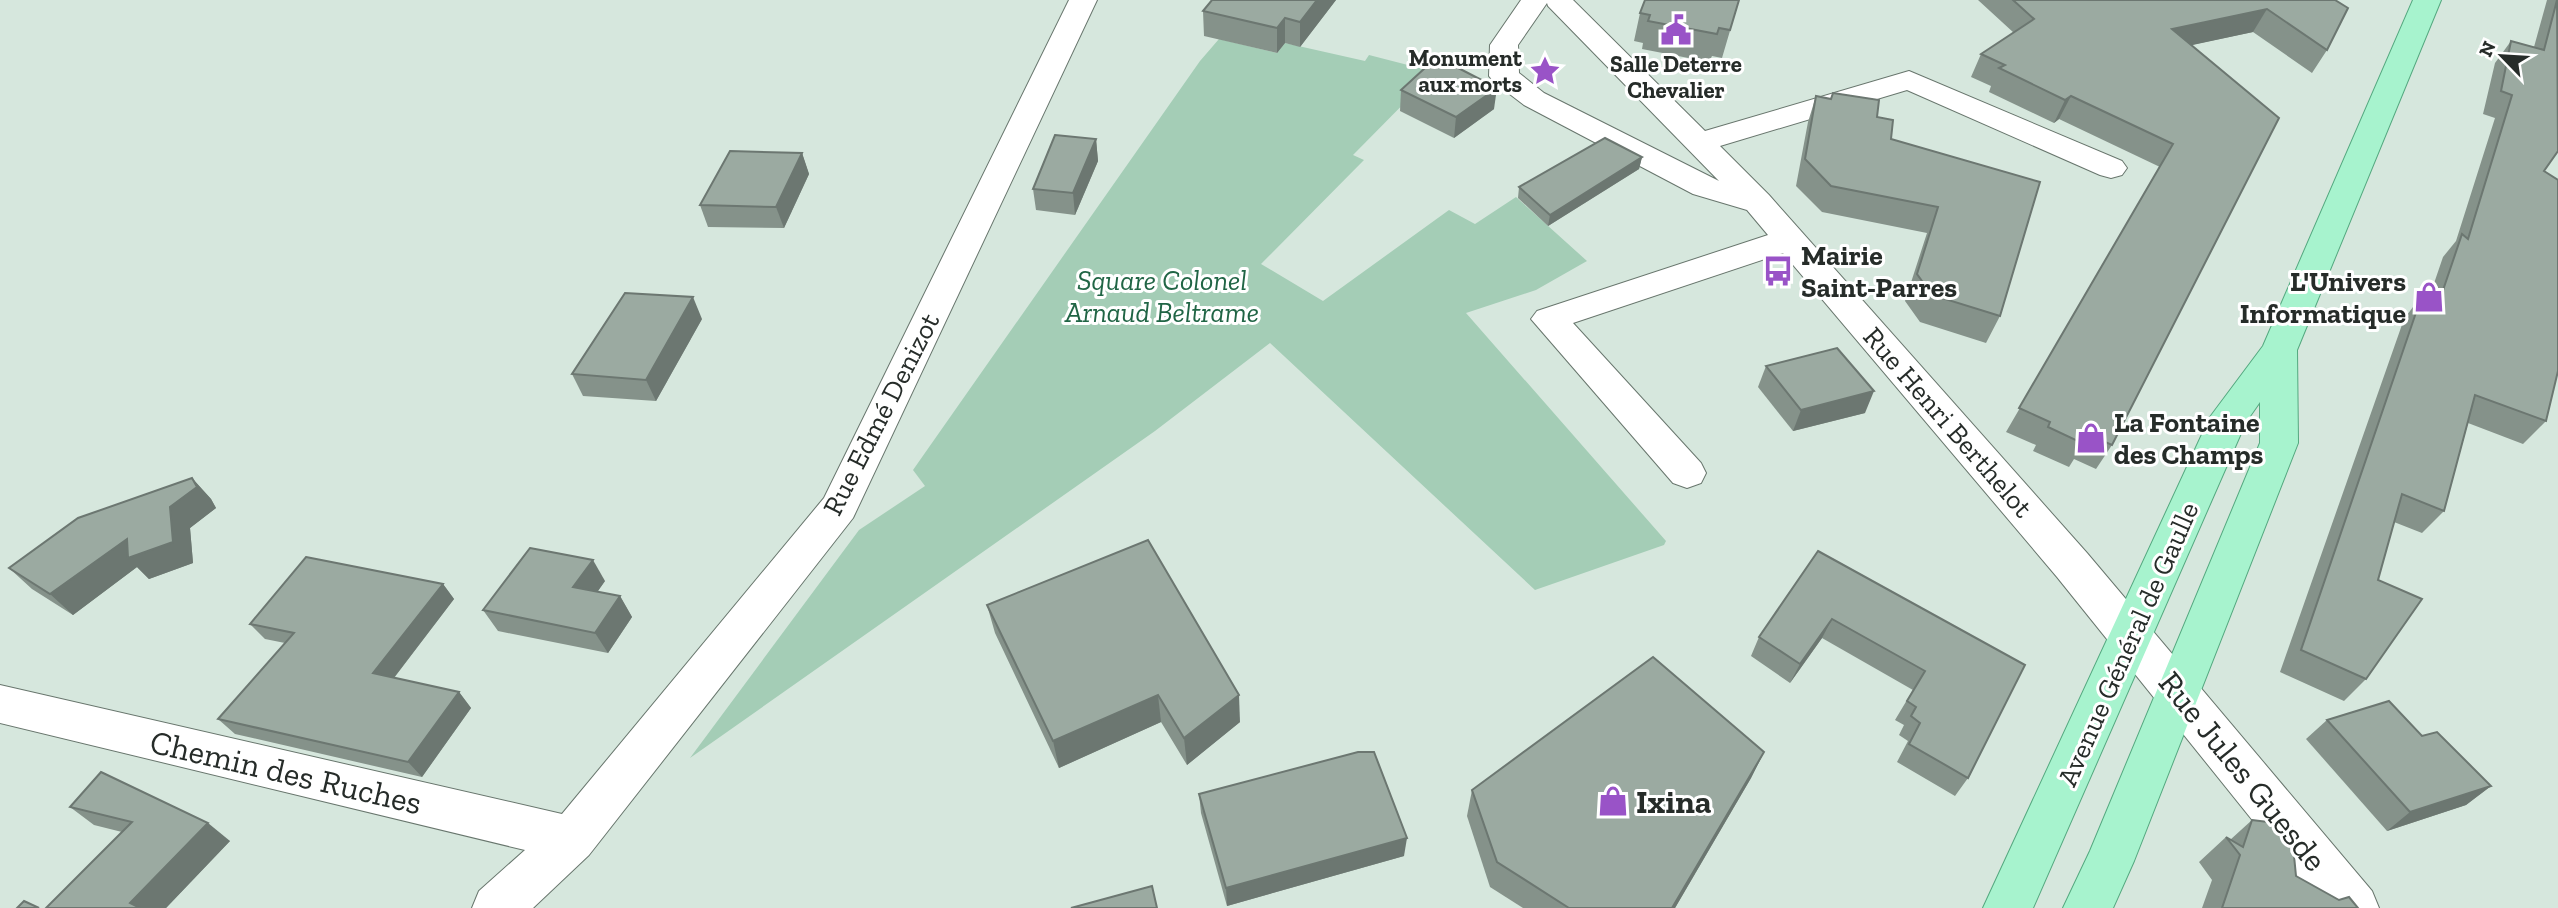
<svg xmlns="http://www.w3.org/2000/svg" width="2558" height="908" font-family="'Zilla Slab',serif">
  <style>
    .green { fill: #a4cdb6 }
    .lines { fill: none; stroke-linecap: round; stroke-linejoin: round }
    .minor-casing { stroke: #68766d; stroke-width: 2 }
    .major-casing { stroke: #54a87f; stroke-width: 2 }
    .minor { fill: #fff; fill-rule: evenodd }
    .major { fill: #a7f3ce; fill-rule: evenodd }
    .wall { fill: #85928a }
    .shaded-wall { fill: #6c7771 }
    .building { fill: #9baaa1; stroke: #6c7771; stroke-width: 2 }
    .labels { text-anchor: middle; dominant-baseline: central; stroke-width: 6; stroke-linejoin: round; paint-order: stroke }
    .far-poi-label { font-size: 23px; font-weight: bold; fill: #262c29; stroke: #fff; text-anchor: end }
    .poi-label { font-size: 28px; font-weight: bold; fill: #262c29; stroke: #fff; text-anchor: start }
    .park-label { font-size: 28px; font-style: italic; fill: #206545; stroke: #fff }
    .street-label { font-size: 28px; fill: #262c29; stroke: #fff }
    .near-street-label { font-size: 33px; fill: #262c29; stroke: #fff }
    .near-poi-label { font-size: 33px; font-weight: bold; fill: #262c29; stroke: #fff; text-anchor: start }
  </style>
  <rect width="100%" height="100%" fill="#d6e7dd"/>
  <!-- green -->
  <path class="green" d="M1219,39L1277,53L1285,43L1365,61L1369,55L1435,72L1353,155L1364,160L1261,264L1323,301L1449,210L1475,224L1516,197L1587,261L1536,290L1466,313L1666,541L1664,545L1535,590L1270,343L1155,431L690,758L859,530L925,486L913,470L1200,61Z"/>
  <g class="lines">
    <!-- minor casing -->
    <g class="minor-casing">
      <g id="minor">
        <path d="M1069,0H1097L853,518L589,855L533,908H472L479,891L525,850L0,723V685L562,814L824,498Z"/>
        <path d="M1521,0H1573L1705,131L1909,71L2122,161L2127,168L2122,175L2111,178L2100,175L1907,90L1720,146L1769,195L2087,553L2372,891L2379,908H2323L2057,577L1783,253L1573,323L1701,463L1706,473L1701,483L1687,488L1673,483L1531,319L1537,311L1768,235L1747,210L1693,194L1524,105L1494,82L1489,76L1490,45ZM1547,3L1548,6L1719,181L1544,93L1519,73L1518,45Z"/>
      </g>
    </g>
    <!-- major casing -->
    <g class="major-casing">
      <path id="major" d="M2413,0H2441L2297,350L2298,443L2134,861L2113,908H2063L2090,851L2260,443V402L2246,422L2033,908H1983L2210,417L2263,346Z"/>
    </g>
    <!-- minor -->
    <use href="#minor" class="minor"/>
    <!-- major -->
    <use href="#major" class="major"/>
  </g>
  <!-- wall -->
  <g class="wall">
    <path d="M1212,0H1336L1300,47L1285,43L1277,53L1204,36L1203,11Z"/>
    <path d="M1739,0L1722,58L1712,56L1709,62L1642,49L1643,43L1634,41L1640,13Z"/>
    <path d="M1978,0H2335L2327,50L2312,73L2253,32L2191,45L2279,118L2112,445L2096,469L2074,459L2069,467L2033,451L2036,445L2006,432L2160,167L2059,119L2054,123L1989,92L1991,86L1971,77L1981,54L2014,33Z"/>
    <path d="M2547,0H2558L2544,171L2546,421L2523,444L2468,423L2444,511L2422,533L2394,522L2378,580L2366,679L2344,701L2280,672L2404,319L2422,295L2429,298L2443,257L2456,241L2495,118L2483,114L2495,63L2511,41L2534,47Z"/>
    <path d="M1401,90L1494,109L1454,138L1400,111Z"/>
    <path d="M1833,93L1877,117L1891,139L2040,182L2000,316L1986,343L1920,322L1905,301L1927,233L1822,212L1796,186L1808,122L1816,96L1831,99Z"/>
    <path d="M1096,139L1098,161L1075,215L1036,210L1033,189Z"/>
    <path d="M802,153L809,174L784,228L708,227L700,205Z"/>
    <path d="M1642,157L1639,169L1548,226L1518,198L1519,187Z"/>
    <path d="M702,319L656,401L583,396L572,374Z"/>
    <path d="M1766,366L1865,413L1793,431L1758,387Z"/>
    <path d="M192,478L211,499L216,508L190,528L193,563L149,579L137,567L73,615L32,589L9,568Z"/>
    <path d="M1818,551L2025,665L1968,778L1955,796L1897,762L1908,741L1899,735L1904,725L1895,720L1913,690L1822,638L1790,683L1751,656L1759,637Z"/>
    <path d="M605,581L597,592L620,596L632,617L608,653L498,631L483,610Z"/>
    <path d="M443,584L454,599L394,678L459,692L471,708L422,777L235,734L218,719L285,643L265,639L250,624Z"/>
    <path d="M987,605L1240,722L1187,765L1161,722L1059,768L995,633Z"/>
    <path d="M2327,720L2422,736L2491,786L2466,805L2387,831L2306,739Z"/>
    <path d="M1764,752L1751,778L1675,908H1523L1490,887L1467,816L1472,790Z"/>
    <path d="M1199,794L1404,856L1227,906L1201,813Z"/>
    <path d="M70,807L230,841L166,908H46L122,832L94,825Z"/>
    <path d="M2252,820L2296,876L2339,900L2358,908H2202L2212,880L2199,862L2226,837L2230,840Z"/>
  </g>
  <!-- shaded-wall -->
  <g class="shaded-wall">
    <path d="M1317,0H1336L1300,47V22Z"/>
    <path d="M2267,9L2253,32L2160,52L2172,29Z"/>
    <path d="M1285,18V43L1277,53V28Z"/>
    <path d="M1497,88L1494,109L1454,138L1456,117Z"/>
    <path d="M2071,96L2059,119L2054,123L2065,100Z"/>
    <path d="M1096,139L1098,161L1075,215L1073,193Z"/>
    <path d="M802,153L809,174L784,228L776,207Z"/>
    <path d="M1642,157L1639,169L1548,226L1550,215Z"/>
    <path d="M693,297L702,319L656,401L646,380Z"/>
    <path d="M1874,391L1865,413L1793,431L1801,410Z"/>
    <path d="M192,478L211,499L216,508L190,528L193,563L149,579L137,567L73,615L50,594L170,507Z"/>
    <path d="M593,560L605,581L586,608L573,587Z"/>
    <path d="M443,584L454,599L386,688L373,673Z"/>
    <path d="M620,596L632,617L608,653L595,633Z"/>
    <path d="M1832,619L1822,638L1790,683L1800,664Z"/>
    <path d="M459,692L471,708L422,777L408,762Z"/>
    <path d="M1158,695L1161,722L1059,768L1053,741Z"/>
    <path d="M1239,695L1240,722L1187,765L1184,738Z"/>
    <path d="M1764,752L1751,778L1675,908H1672Z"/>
    <path d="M2491,786L2466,805L2387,831L2410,812Z"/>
    <path d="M208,823L230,841L166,908H138L130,903Z"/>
    <path d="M1407,838L1404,856L1227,906L1226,888Z"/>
  </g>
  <!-- building -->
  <g class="building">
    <path d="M1212,0H1317L1300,22L1285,18L1277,28L1203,11Z"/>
    <path d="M1645,0H1739L1730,30L1719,28L1717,34L1648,21L1650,15L1640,13Z"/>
    <path d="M2013,0H2335L2348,8L2327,50L2267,9L2172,29L2279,118L2112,445L2089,435L2084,444L2048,427L2050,422L2019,408L2173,144L2071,96L2065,100L1999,68L2005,65L1981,54L2034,19Z"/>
    <path d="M2557,0L2558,151L2544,171L2558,180V371L2546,421L2475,395L2444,511L2402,494L2378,580L2422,599L2366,679L2301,650L2422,295L2439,302L2462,234L2468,239L2512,95L2501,91L2511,41L2544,50Z"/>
    <path d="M1437,57L1497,88L1456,117L1401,90Z"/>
    <path d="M1833,93L1879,100L1877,117L1893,120L1891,139L2040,182L2000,316L1932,295L1917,274L1938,207L1831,186L1805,159L1816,96L1831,99Z"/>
    <path d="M1055,135L1096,139L1073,193L1033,189Z"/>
    <path d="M1605,138L1642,157L1550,215L1519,187Z"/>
    <path d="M730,151L802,153L776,207L700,205Z"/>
    <path d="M625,293L693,297L646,380L572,374Z"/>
    <path d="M1837,348L1874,391L1801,410L1766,366Z"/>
    <path d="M192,478L197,487L170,507L173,542L128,558L127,539L50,594L9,568L78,518Z"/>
    <path d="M1148,540L1239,695L1184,738L1158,695L1053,741L987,605Z"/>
    <path d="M530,548L593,560L573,587L620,596L595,633L483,610Z"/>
    <path d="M1818,551L2025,665L1968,778L1909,744L1920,723L1911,716L1916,707L1907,701L1925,671L1832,619L1800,664L1759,637Z"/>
    <path d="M306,557L443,584L373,673L459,692L408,762L218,719L294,633L250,624Z"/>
    <path d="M1653,657L1764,752L1672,908H1569L1497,862L1472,790Z"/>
    <path d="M2389,701L2422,736L2437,732L2491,786L2410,812L2327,720Z"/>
    <path d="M1358,752H1374L1407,838L1226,888L1199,794Z"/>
    <path d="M101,772L208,823L130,903L140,908H46L132,822L70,807Z"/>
    <path d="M2252,820L2291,825L2296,876L2339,900L2349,897L2358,908H2222L2240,855L2226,837L2243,847Z"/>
    <path d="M1152,886L1157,908H1071Z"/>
    <path d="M24,901L39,908H17Z"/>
  </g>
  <!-- icons -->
  <defs>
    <g id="civic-bare" transform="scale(2.415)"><path d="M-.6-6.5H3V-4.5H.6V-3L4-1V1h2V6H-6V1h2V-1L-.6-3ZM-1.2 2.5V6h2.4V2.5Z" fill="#9953c7" stroke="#fff" stroke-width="2.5" paint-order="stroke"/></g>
    <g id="sight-bare" transform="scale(2.415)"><path d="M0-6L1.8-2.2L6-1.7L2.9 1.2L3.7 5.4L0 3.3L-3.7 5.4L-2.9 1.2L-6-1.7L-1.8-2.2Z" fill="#9953c7" stroke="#fff" stroke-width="2.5" paint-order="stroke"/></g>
    <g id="bus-bare" transform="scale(2.415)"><path d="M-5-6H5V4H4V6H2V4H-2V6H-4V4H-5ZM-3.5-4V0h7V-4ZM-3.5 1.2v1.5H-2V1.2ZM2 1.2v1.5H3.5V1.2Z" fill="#9953c7" stroke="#fff" stroke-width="2.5" paint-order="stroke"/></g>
    <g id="shop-bare" transform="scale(2.415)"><path d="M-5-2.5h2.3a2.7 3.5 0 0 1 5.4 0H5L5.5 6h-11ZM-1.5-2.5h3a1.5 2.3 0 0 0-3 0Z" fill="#9953c7" stroke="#fff" stroke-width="2.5" paint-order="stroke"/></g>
  </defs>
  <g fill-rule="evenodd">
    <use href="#civic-bare" x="1676" y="30"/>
    <use href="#sight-bare" x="1545" y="71"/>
    <use href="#bus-bare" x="1778" y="271"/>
    <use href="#shop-bare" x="2429" y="297"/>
    <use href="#shop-bare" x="2091" y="438"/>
    <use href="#shop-bare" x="1613" y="801"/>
  </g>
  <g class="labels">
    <!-- far-poi labels -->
    <g class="far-poi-label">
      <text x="1522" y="58">Monument<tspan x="1522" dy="26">aux morts</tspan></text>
      <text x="1676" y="64" text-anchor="middle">Salle Deterre<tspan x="1676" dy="26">Chevalier</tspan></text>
    </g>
    <!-- poi labels -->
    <g class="poi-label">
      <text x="1801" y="255">Mairie<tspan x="1801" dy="32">Saint-Parres</tspan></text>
      <text x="2406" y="281" text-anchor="end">L'Univers<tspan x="2406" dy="32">Informatique</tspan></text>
      <text x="2114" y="422">La Fontaine<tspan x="2114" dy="32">des Champs</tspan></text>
    </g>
    <!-- park labels -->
    <g class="park-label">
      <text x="1162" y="280">Square Colonel<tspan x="1162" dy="32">Arnaud Beltrame</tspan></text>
    </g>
    <!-- street labels -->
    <g class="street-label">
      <text transform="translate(881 414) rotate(-63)">Rue Edmé Denizot</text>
      <text transform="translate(1948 422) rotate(49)">Rue Henri Berthelot</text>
      <text transform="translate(2128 644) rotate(-66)">Avenue Général de Gaulle</text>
    </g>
    <!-- near-street labels -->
    <g class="near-street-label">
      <text transform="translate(2243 771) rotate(51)">Rue Jules Guesde</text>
      <text transform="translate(286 772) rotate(13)">Chemin des Ruches</text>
    </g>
    <!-- near-poi labels -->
    <g class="near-poi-label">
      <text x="1636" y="801">Ixina</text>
    </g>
  </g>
  <!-- north arrow -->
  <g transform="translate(2502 56) rotate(295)" stroke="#ffffff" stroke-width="5" paint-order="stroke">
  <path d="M0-5L12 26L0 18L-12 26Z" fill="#262c29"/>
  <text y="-10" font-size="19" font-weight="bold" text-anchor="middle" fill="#262c29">N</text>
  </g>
</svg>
